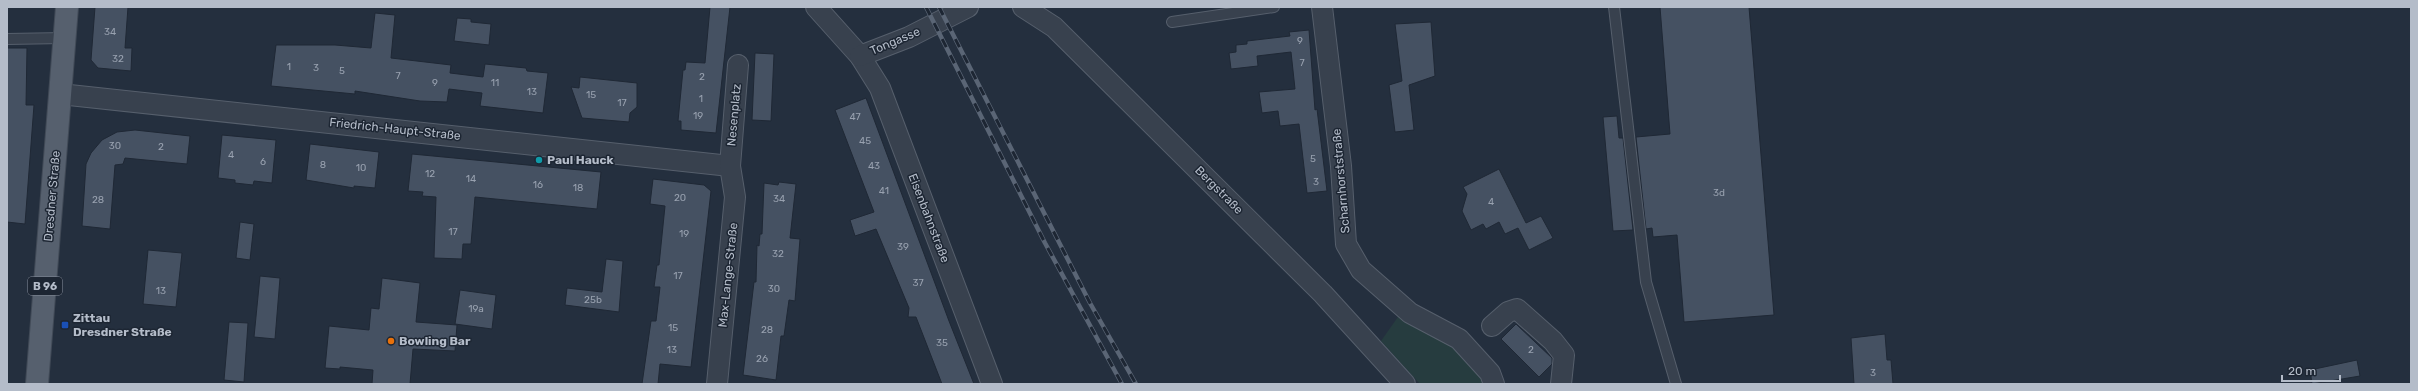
<svg xmlns="http://www.w3.org/2000/svg" width="2418" height="391" font-family="Rubik,sans-serif">
  <style>
    .green { fill: #263c3f }
    .building { fill: #455162; stroke: #1f2835 }
    .lines { fill: none; stroke-linecap: round; stroke-linejoin: round }
    .service-casing { stroke: #565f6c; stroke-width: 12 }
    .minor-casing { stroke: #565f6c; stroke-width: 22 }
    .primary-casing { stroke: #414a57; stroke-width: 24 }
    .service { stroke: #38414e; stroke-width: 10 }
    .minor { stroke: #38414e; stroke-width: 20 }
    .primary { stroke: #56606e; stroke-width: 22 }
    .rail-casing { stroke: #5a6575; stroke-width: 4.5 }
    .rail { stroke: #1d2633; stroke-width: 3; stroke-dasharray: 9; stroke-linecap: butt }
    .culture-dot { fill: #0f9aa8; stroke: #1d2633; stroke-width: 1.5 }
    .transit-dot { fill: #1a4fb4; stroke: #1d2633; stroke-width: 1.5 }
    .food-dot { fill: #e8710a; stroke: #1d2633; stroke-width: 1.5 }
    .labels { text-anchor: middle; dominant-baseline: central; stroke-width: 3; stroke-linejoin: round; paint-order: stroke }
    .number-label { font-size: 10px; fill: #98a1af }
    .shield { fill: #1d2633; stroke: #878f9c; stroke-width: 1 }
    .shield-label { font-size: 11px; font-weight: bold; fill: #b4bcc9 }
    .street-label { font-size: 12px; fill: #b4bcc9; stroke: #1d2633 }
    .poi-label { font-size: 12px; font-weight: bold; fill: #b4bcc9; stroke: #1d2633; text-anchor: start }
  </style>
  <rect width="100%" height="100%" fill="#242f3e"/>
  <!-- green -->
  <path class="green" d="M1400,314L1457,349L1474,364L1485,384H1420L1381,341Z"/>
  <!-- building -->
  <g class="building">
    <path d="M95,7H128L125,48H132L131,71L98,68L91,60Z"/>
    <path d="M710,7H730L716,133L681,130V121H678L683,70H685L686,62L705,63Z"/>
    <path d="M1660,7H1749L1774,315L1684,322L1677,235L1653,237L1652,228L1646,229L1636,137L1670,134Z"/>
    <path d="M375,13L395,15L391,58L451,65L450,73L483,77L485,64L526,68L527,71L548,73L543,113L480,106L482,93L449,89L447,102L420,101L355,91V94L271,86L276,45H335L371,48Z"/>
    <path d="M457,18L471,19V22L491,24L489,45L454,41Z"/>
    <path d="M1431,22L1435,76L1409,85L1414,130L1395,132L1389,85L1402,81L1395,24Z"/>
    <path d="M1309,30L1315,110L1317,109L1327,191L1307,193L1299,124L1280,126L1278,111L1262,113L1259,92L1295,89L1291,52L1257,56L1258,66L1231,69L1229,53L1236,52V45L1247,44V41L1290,36L1289,32Z"/>
    <path d="M7,48H27L26,105H34L25,224L7,222Z"/>
    <path d="M755,53L774,54L771,121L752,120Z"/>
    <path d="M580,77L637,83V107L630,113L629,122L582,118L571,87L579,88Z"/>
    <path d="M866,98L949,321L974,384H942L916,317H908L909,308L876,229L855,236L850,220L874,212L835,110Z"/>
    <path d="M1617,116L1619,138H1623L1633,230L1613,231L1603,117Z"/>
    <path d="M135,130L190,136L187,164L125,158L123,164L115,165L110,229L82,226L86,164L91,153L102,140L117,132Z"/>
    <path d="M222,135L276,140L272,183L254,181L253,185L235,183V180L218,178Z"/>
    <path d="M310,144L379,152L375,188L354,186V188L306,180Z"/>
    <path d="M412,154L601,172L597,209L475,197L471,244H463L462,259L434,258L436,197L422,196L423,192L408,191Z"/>
    <path d="M1499,169L1526,223L1541,216L1553,238L1529,250L1518,228L1505,234L1499,222L1486,229L1483,224L1471,230L1462,211L1467,194L1463,187Z"/>
    <path d="M653,179L704,185L711,191L691,367L660,364L658,384H642L651,321H656L660,287H654L657,265H659L665,206L650,204Z"/>
    <path d="M779,182L796,184L790,238L800,239L795,301L789,300L784,336H781L776,380L743,375L754,282H756L757,245L759,246L760,234H762L764,183L778,185Z"/>
    <path d="M240,222L254,224L250,260L236,258Z"/>
    <path d="M148,250L182,253L176,307L143,304Z"/>
    <path d="M606,259L623,261L619,312L565,305L567,288L602,292Z"/>
    <path d="M260,276L280,278L275,339L254,337Z"/>
    <path d="M382,278L420,283L416,322L457,325L455,351L413,349L410,384H372L373,370L340,367V369L325,368L329,326L369,330L371,308L379,309Z"/>
    <path d="M460,290L496,295L492,329L455,324Z"/>
    <path d="M229,322L248,323L244,382L224,380Z"/>
    <path d="M1516,324L1552,358V364L1539,377L1501,339Z"/>
    <path d="M1885,334L1887,360H1891L1893,384H1854L1851,338Z"/>
    <path d="M2357,360L2360,376L2312,384L2310,370Z"/>
  </g>
  <g class="lines">
    <!-- service casing -->
    <g class="service-casing">
      <g id="service">
        <path d="M1614,7L1646,282L1676,384"/>
        <path d="M1172,22L1274,7"/>
        <path d="M7,39L64,38"/>
      </g>
    </g>
    <!-- minor casing -->
    <g class="minor-casing">
      <g id="minor">
        <path d="M816,7L860,56L880,88L992,384"/>
        <path d="M1023,7L1054,27L1323,294L1405,384"/>
        <path d="M1322,7L1341,166L1346,244L1361,270L1410,313L1459,339L1490,373L1494,384"/>
        <path d="M860,56L909,37L968,7"/>
        <path d="M60,94L730,166"/>
        <path d="M1492,326L1508,312L1517,309L1553,341L1564,355L1561,384"/>
        <path d="M717,384L735,197L730,166L738,65"/>
      </g>
    </g>
    <!-- primary casing -->
    <g class="primary-casing">
      <path id="primary" d="M37,384L67,7"/>
    </g>
    <!-- service -->
    <use href="#service" class="service"/>
    <!-- minor -->
    <use href="#minor" class="minor"/>
    <!-- primary -->
    <use href="#primary" class="primary"/>
    <!-- rail casing -->
    <g class="rail-casing">
      <g id="rail">
        <path d="M926,7L1045,243L1122,384"/>
        <path d="M939,7L1090,303L1136,384"/>
      </g>
    </g>
    <!-- rail -->
    <use href="#rail" class="rail"/>
  </g>
  <!-- markers -->
  <circle class="culture-dot" cx="539" cy="160" r="4"/>
  <rect class="transit-dot" x="61" y="321" width="8" height="8" rx="2"/>
  <circle class="food-dot" cx="391" cy="341" r="4"/>
  <g class="labels">
    <!-- number labels -->
    <g class="number-label">
      <text x="110" y="32">34</text>
      <text x="1300" y="41">9</text>
      <text x="118" y="59">32</text>
      <text x="1302" y="63">7</text>
      <text x="289" y="67">1</text>
      <text x="316" y="68">3</text>
      <text x="342" y="71">5</text>
      <text x="398" y="76">7</text>
      <text x="702" y="77">2</text>
      <text x="435" y="83">9</text>
      <text x="495" y="83">11</text>
      <text x="532" y="92">13</text>
      <text x="591" y="95">15</text>
      <text x="701" y="99">1</text>
      <text x="622" y="103">17</text>
      <text x="698" y="116">19</text>
      <text x="855" y="117">47</text>
      <text x="865" y="141">45</text>
      <text x="115" y="146">30</text>
      <text x="161" y="147">2</text>
      <text x="231" y="155">4</text>
      <text x="1313" y="159">5</text>
      <text x="263" y="162">6</text>
      <text x="323" y="165">8</text>
      <text x="874" y="166">43</text>
      <text x="361" y="168">10</text>
      <text x="430" y="174">12</text>
      <text x="471" y="179">14</text>
      <text x="1316" y="182">3</text>
      <text x="538" y="185">16</text>
      <text x="578" y="188">18</text>
      <text x="884" y="191">41</text>
      <text x="1719" y="193">3d</text>
      <text x="680" y="198">20</text>
      <text x="779" y="199">34</text>
      <text x="98" y="200">28</text>
      <text x="1491" y="202">4</text>
      <text x="453" y="232">17</text>
      <text x="684" y="234">19</text>
      <text x="903" y="247">39</text>
      <text x="778" y="254">32</text>
      <text x="678" y="276">17</text>
      <text x="918" y="283">37</text>
      <text x="774" y="289">30</text>
      <text x="161" y="291">13</text>
      <text x="593" y="300">25b</text>
      <text x="476" y="309">19a</text>
      <text x="673" y="328">15</text>
      <text x="767" y="330">28</text>
      <text x="942" y="343">35</text>
      <text x="672" y="350">13</text>
      <text x="1531" y="350">2</text>
      <text x="762" y="359">26</text>
      <text x="1873" y="373">3</text>
    </g>
    <!-- shield labels -->
    <rect class="shield" x="28" y="277" width="34" height="18" rx="3"/>
    <g class="shield-label">
      <text x="45" y="286">B 96</text>
    </g>
    <!-- street labels -->
    <g class="street-label">
      <text transform="translate(895 41) rotate(-23)">Tongasse</text>
      <text transform="translate(734 115) rotate(-85)">Nesenplatz</text>
      <text transform="translate(395 129) rotate(6)">Friedrich-Haupt-Straße</text>
      <text transform="translate(1341 181) rotate(-95)">Scharnhorststraße</text>
      <text transform="translate(1219 190) rotate(45)">Bergstraße</text>
      <text transform="translate(52 196) rotate(-85)">Dresdner Straße</text>
      <text transform="translate(929 218) rotate(69)">Eisenbahnstraße</text>
      <text transform="translate(728 275) rotate(-84)">Max-Lange-Straße</text>
    </g>
    <!-- poi labels -->
    <g class="poi-label">
      <text x="547" y="160">Paul Hauck</text>
      <text x="73" y="318">Zittau<tspan x="73" dy="14">Dresdner Straße</tspan></text>
      <text x="399" y="341">Bowling Bar</text>
    </g>
  </g>
  <!-- border -->
  <rect width="2418" height="391" fill="none" stroke="#b4bcc9" stroke-width="16"/>
  <!-- scale -->
  <path d="M2282 375v6h58v-6" fill="none" stroke="#b4bcc9" stroke-width="2"/>
  <text x="2288" y="375" font-size="12" fill="#b4bcc9" stroke="#1d2633" stroke-width="3" paint-order="stroke">20 m</text>
</svg>
